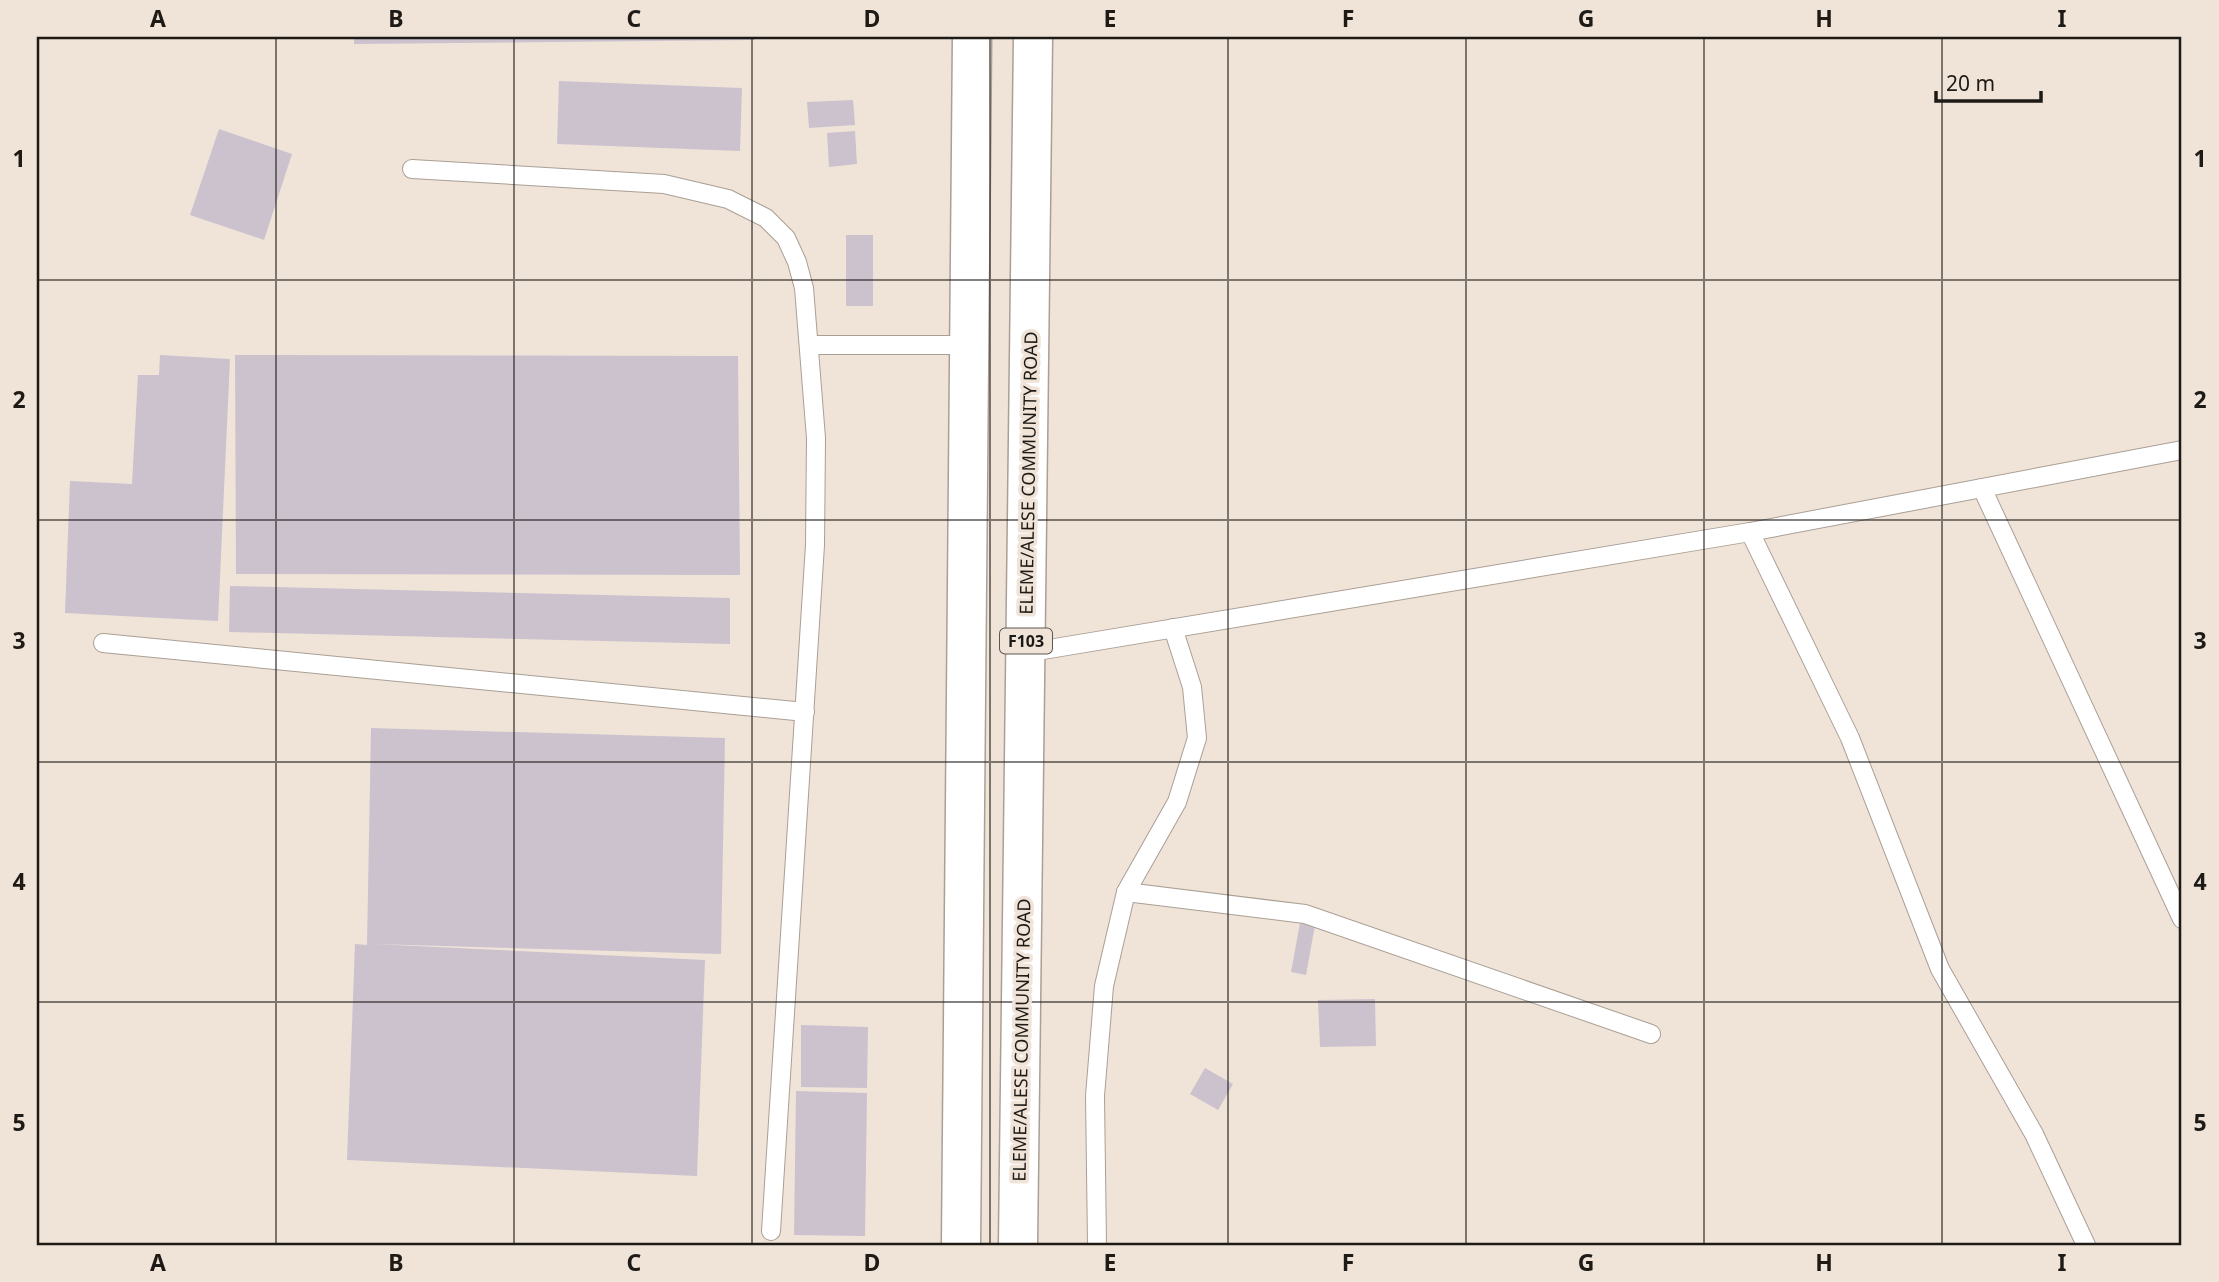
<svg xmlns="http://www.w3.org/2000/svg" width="2219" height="1282" font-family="'Noto Sans',sans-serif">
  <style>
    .building { fill: #cbc2ce }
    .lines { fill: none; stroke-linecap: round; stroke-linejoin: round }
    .service-casing { stroke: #aa9f95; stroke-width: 20 }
    .primary-casing { stroke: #aa9f95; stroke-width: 41 }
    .service { stroke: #fff; stroke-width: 18 }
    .primary { stroke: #fff; stroke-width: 38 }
    .grid { fill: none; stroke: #1e1a16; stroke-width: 2; stroke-opacity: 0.55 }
    .labels { text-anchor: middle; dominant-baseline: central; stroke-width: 7; stroke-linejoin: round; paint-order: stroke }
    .shield { fill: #f0e4d9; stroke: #5d5750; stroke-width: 2 }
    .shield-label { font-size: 16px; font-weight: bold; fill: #1e1a16 }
    .street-label { font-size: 18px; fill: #1e1a16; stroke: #f0e4d9 }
    .neatline { fill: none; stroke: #1e1a16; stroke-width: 2.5 }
    .grid-label { font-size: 23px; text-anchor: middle; font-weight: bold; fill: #1e1a16 }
  </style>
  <rect width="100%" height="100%" fill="#f0e4d9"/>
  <!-- building -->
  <g class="building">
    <path d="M354,37H755V40L354,44Z"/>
    <path d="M559,81L742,88L740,151L557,144Z"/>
    <path d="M853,100L855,125L809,128L807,102Z"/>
    <path d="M219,129L292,154L264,240L190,215Z"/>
    <path d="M855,131L857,164L829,167L827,133Z"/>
    <rect x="846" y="235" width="27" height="71"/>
    <path d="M160,355L230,359L218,621L65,613L70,481L132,484L138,375H159Z"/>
    <path d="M235,355L738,356L740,575L236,574Z"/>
    <path d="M230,586L730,598V644L229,632Z"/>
    <path d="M371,728L725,738L721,954L373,944L705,960L697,1176L347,1160L355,944L367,945Z"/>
    <path d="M1300,923L1315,925L1306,975L1291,972Z"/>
    <path d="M1375,999L1376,1046L1320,1047L1318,1000Z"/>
    <path d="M801,1025L868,1027L867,1088L801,1087Z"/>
    <path d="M1205,1068L1233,1084L1218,1110L1190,1094Z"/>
    <path d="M796,1091L867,1093L865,1236L794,1235Z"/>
  </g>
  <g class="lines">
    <!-- service casing -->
    <g class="service-casing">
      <g id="service">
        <path d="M412,169L664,184L728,199L766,218L786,238L797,262L804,288L816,438L815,545L771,1231"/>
        <path d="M809,345H970"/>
        <path d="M1982,488L2182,919"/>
        <path d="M1750,532L1850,738L1940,969L2034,1134L2086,1245"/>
        <path d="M103,643L805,712"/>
        <path d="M1025,653L1750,532L2182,450"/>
        <path d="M1126,892L1305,914L1651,1034"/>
        <path d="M1097,1245L1095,1096L1104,986L1126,892L1177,802L1197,738L1192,687L1173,628"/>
      </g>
    </g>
    <!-- primary casing -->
    <g class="primary-casing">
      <g id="primary">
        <path d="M961,1245L972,37"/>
        <path d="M1018,1245L1033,37"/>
      </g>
    </g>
    <!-- service -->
    <use href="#service" class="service"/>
    <!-- primary -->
    <use href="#primary" class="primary"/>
  </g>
  <!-- grid -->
  <path class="grid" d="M276,37V1245M514,37V1245M752,37V1245M990,37V1245M1228,37V1245M1466,37V1245M1704,37V1245M1942,37V1245M37,280H2182M37,520H2182M37,762H2182M37,1002H2182"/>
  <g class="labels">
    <!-- shield labels -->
    <rect class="shield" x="1000" y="628.5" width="52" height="25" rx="5"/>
    <g class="shield-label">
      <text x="1026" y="641">F103</text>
    </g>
    <!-- street labels -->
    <g class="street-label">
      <text transform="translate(1028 473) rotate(-89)">ELEME/ALESE COMMUNITY ROAD</text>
      <text transform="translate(1021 1040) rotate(-89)">ELEME/ALESE COMMUNITY ROAD</text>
    </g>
  </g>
  <!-- border -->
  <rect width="2219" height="1282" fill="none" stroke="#f0e4d9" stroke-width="77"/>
  <!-- scale -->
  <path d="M1936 91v10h105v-10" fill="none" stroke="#1e1a16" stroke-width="3.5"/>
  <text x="1946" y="91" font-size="21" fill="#1e1a16" stroke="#f0e4d9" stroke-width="5" paint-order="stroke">20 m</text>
  <rect x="38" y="38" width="2142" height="1206" class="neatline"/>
  <g class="grid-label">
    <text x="158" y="27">A</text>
    <text x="396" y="27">B</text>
    <text x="634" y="27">C</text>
    <text x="872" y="27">D</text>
    <text x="1110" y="27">E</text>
    <text x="1348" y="27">F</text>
    <text x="1586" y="27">G</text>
    <text x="1824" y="27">H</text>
    <text x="2062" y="27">I</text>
    <text x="19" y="167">1</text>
    <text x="2200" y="167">1</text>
    <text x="19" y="408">2</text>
    <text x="2200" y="408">2</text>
    <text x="19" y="649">3</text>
    <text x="2200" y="649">3</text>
    <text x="19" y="890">4</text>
    <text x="2200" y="890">4</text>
    <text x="19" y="1131">5</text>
    <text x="2200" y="1131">5</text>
    <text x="158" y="1271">A</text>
    <text x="396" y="1271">B</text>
    <text x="634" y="1271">C</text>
    <text x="872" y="1271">D</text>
    <text x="1110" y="1271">E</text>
    <text x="1348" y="1271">F</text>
    <text x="1586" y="1271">G</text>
    <text x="1824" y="1271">H</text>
    <text x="2062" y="1271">I</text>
  </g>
</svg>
